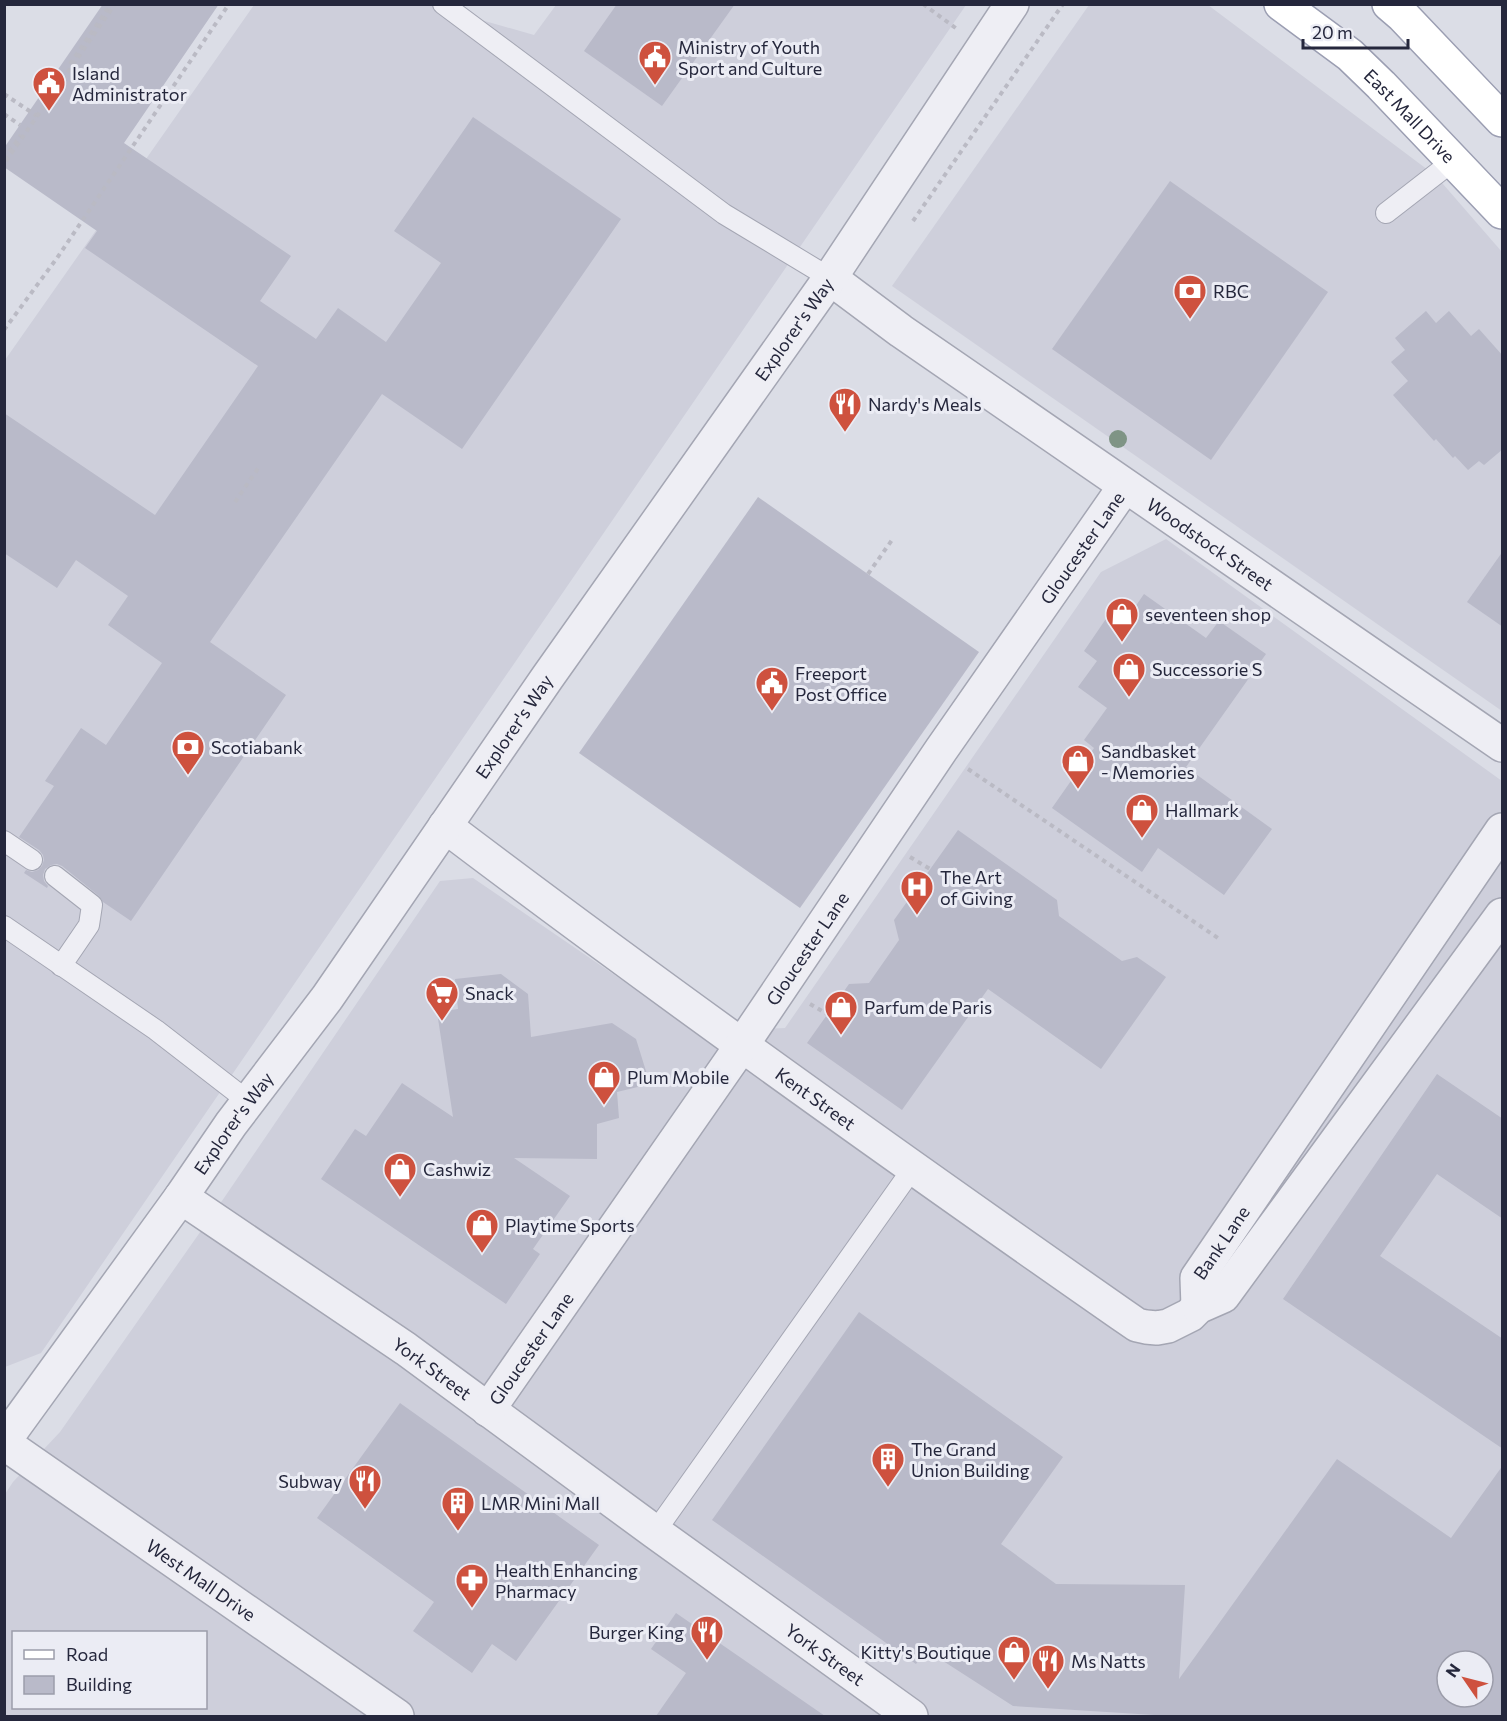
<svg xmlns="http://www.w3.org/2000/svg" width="1507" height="1721" font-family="Commissioner,sans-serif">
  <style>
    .built { fill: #cecfdb; fill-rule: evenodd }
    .building { fill: #b9bac9; fill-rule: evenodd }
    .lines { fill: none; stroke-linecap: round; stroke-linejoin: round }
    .service-casing { stroke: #a4a6b3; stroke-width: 22 }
    .minor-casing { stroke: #a4a6b3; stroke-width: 36 }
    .tertiary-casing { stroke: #a4a6b3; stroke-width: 36 }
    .primary-casing { stroke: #9b9eb2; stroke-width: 36 }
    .path { stroke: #babac4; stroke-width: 4; stroke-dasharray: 4.5 4.5; stroke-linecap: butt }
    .service { stroke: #eeeef4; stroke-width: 20 }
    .minor { stroke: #eeeef4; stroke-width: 33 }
    .tertiary { stroke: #eeeef4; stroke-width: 33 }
    .primary { stroke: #fff; stroke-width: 33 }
    .tree { fill: #7f9485 }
    .labels { text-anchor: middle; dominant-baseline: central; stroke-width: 6; stroke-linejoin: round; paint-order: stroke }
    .poi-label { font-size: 18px; fill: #25273c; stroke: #ebecf4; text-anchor: start }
    .street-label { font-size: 18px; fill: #25273c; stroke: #ebecf4 }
  </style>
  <rect width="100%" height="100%" fill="#dbdde6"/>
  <!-- built -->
  <g class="built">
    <path d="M254,5H429L534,35L556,5H966L41,1353L5,1367V360Z"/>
    <path d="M1089,5H1208L1436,176L1502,252V711L892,286Z"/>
    <path d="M1166,539L1502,781V1716H5V1494L13,1482L60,1432L224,1198L440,881L473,878L698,1032L785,1028L1101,572ZM14,1632H206V1708H14ZM1447,1661H1483V1697H1447Z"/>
  </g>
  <!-- building -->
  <g class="building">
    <path d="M103,4H219L124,143L291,256L260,301L316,339L338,308L386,342L441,263L394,231L473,117L621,219L462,449L382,394L210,642L286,695L131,921L103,902L99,896L62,866L57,864L51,865L45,869L43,875L44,881L48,886L47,888L24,873L26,870L32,872L38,870L42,866L44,860L43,855L39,850L19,837L54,786L45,781L81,728L106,745L162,663L108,625L128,596L76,560L57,588L4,553V413L155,515L258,366L85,248L97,231L4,167V148Z"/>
    <path d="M617,4H735L662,106L584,51Z"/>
    <path d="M1170,181L1328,292L1211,460L1052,349Z"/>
    <path d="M1426,311L1436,323L1449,311L1471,336L1479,329L1503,356V449L1484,465L1479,461L1468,470L1455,456L1453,458L1436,439L1434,441L1393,395L1408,381L1391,362L1405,350L1395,338Z"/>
    <path d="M758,497L979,652L800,908L579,753Z"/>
    <path d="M1503,551V627L1467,602Z"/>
    <path d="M1144,594L1206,638L1219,621L1266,654L1186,767L1272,829L1224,895L1158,848L1142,872L1052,808L1094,748L1084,740L1107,708L1078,687L1097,661L1084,651L1112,610L1126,620Z"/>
    <path d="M958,830L1057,900L1059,916L1122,961L1137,957L1166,977L1101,1069L988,989L902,1110L807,1043L849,984L869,983L899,940L894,920Z"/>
    <path d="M501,974L528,994L531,1037L612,1023L636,1039L650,1084L617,1092L619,1118L597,1124V1159L514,1158L570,1196L533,1249L540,1254L506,1304L321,1179L355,1129L366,1136L402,1083L453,1117L437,1012L458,1009L455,979Z"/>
    <path d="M1437,1074L1503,1119V1219L1437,1174L1380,1256L1503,1339V1449L1283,1299Z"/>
    <path d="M859,1312L1063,1457L1001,1544L1056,1584L1185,1585L1179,1679L1337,1459L1451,1538L1503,1465V1716H1153L1154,1715L1013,1706L926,1650L916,1664L712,1520ZM1447,1661H1483V1697H1447Z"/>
    <path d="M400,1403L599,1545L516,1661L492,1644L472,1673L413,1631L434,1602L317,1518Z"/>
    <path d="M676,1613L825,1716H656L686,1673L651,1649Z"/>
  </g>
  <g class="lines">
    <!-- service casing -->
    <g class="service-casing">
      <g id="service">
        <path d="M443,4L724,214L830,278"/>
        <path d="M1386,213L1453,161"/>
        <path d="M4,841L32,860"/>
        <path d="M55,876L92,905L89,925L61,966"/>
        <path d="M4,926L156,1030L249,1102"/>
        <path d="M655,1532L913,1168"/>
      </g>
    </g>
    <!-- minor casing -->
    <g class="minor-casing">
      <g id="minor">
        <path id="s1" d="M830,278L901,331L1502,745"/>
        <path id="s2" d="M445,826C667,994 893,1155 1121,1314L1137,1325L1146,1327L1157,1328L1168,1326L1190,1315L1198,1307L1223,1296L1502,915"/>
        <path id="s3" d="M181,1197L406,1349L655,1532L911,1716"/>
        <path id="s4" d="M1198,1307L1197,1278L1502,830"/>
        <path id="s5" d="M488,1410L742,1045L941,750L1125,486"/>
        <path id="s6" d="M4,1441L181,1197L231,1124L327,998L547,678L830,278L1012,4"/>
      </g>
    </g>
    <!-- tertiary casing -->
    <g class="tertiary-casing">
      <g id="tertiary">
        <path id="s7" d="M4,1443L397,1716"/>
      </g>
    </g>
    <!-- primary casing -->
    <g class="primary-casing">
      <g id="primary">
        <path id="s8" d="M1281,4L1350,55L1381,85L1502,212"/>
        <path d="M1389,4L1403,16L1502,120"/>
      </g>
    </g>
    <!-- path -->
    <g class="path">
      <path d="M923,4L957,29"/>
      <path d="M70,64L111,4"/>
      <path d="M4,94L37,116"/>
      <path d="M4,114L20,125"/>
      <path d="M4,159L21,135"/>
      <path d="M6,161L115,4"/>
      <path d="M913,221L1063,4"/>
      <path d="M4,330L57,258L229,4"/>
      <path d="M235,502L259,467"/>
      <path d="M868,574L892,540"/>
      <path d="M968,769L1218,938"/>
      <path d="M910,857L930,869"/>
      <path d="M810,1004L827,1014"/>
    </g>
    <!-- service -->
    <use href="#service" class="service"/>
    <!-- minor -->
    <use href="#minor" class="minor"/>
    <!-- tertiary -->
    <use href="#tertiary" class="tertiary"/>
    <!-- primary -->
    <use href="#primary" class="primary"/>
  </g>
  <!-- trees -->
  <circle class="tree" cx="1118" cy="439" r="9"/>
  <!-- icons -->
  <defs>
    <g id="civic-pin" transform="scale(1.725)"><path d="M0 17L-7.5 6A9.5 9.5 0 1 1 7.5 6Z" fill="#ce513e" stroke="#ebecf4"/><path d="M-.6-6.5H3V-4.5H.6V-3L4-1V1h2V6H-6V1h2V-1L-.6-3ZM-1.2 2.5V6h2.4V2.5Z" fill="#fff"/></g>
    <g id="bank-pin" transform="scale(1.725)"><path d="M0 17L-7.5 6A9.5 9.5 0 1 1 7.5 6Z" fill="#ce513e" stroke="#ebecf4"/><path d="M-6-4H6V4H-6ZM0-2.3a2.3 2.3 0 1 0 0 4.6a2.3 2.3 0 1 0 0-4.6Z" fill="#fff"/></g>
    <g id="restaurant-pin" transform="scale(1.725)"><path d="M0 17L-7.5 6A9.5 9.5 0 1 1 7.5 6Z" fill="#ce513e" stroke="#ebecf4"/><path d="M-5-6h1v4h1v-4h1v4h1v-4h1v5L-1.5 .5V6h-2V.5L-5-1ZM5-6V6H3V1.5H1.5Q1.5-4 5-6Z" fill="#fff"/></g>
    <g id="shop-pin" transform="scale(1.725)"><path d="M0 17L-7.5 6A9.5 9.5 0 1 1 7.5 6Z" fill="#ce513e" stroke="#ebecf4"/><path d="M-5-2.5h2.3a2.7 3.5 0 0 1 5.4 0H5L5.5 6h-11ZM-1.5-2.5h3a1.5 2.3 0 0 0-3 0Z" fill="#fff"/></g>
    <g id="hospital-pin" transform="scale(1.725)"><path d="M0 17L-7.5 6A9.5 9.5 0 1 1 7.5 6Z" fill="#ce513e" stroke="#ebecf4"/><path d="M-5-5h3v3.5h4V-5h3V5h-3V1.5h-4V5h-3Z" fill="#fff"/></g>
    <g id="supermarket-pin" transform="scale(1.725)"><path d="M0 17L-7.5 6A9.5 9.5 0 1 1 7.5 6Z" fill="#ce513e" stroke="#ebecf4"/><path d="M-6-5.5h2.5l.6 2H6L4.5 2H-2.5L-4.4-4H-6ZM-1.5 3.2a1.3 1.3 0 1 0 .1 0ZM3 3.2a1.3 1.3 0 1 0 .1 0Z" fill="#fff"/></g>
    <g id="building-pin" transform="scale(1.725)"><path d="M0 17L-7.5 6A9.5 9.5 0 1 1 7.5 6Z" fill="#ce513e" stroke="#ebecf4"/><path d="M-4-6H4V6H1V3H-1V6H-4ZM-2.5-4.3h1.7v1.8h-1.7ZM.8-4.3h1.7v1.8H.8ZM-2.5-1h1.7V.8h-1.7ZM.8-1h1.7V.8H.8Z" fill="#fff"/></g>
    <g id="pharmacy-pin" transform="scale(1.725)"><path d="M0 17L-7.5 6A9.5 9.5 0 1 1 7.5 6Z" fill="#ce513e" stroke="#ebecf4"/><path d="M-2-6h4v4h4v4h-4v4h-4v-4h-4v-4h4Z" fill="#fff"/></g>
  </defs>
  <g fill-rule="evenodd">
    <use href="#civic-pin" x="655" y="57"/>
    <use href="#civic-pin" x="49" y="83"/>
    <use href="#bank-pin" x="1190" y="291"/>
    <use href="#restaurant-pin" x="845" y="404"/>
    <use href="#shop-pin" x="1122" y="614"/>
    <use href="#shop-pin" x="1129" y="669"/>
    <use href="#civic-pin" x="772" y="683"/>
    <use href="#bank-pin" x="188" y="747"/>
    <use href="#shop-pin" x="1078" y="761"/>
    <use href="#shop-pin" x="1142" y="810"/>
    <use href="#hospital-pin" x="917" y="887"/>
    <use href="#supermarket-pin" x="442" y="993"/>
    <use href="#shop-pin" x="841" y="1007"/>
    <use href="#shop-pin" x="604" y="1077"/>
    <use href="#shop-pin" x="400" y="1169"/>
    <use href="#shop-pin" x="482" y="1225"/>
    <use href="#building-pin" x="888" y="1459"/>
    <use href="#restaurant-pin" x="365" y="1481"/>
    <use href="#building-pin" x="458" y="1503"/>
    <use href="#pharmacy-pin" x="472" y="1580"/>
    <use href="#restaurant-pin" x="707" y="1632"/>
    <use href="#shop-pin" x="1014" y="1652"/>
    <use href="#restaurant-pin" x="1048" y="1661"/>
  </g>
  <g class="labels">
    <!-- poi labels -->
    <g class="poi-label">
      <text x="678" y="47">Ministry of Youth<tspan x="678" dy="21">Sport and Culture</tspan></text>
      <text x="72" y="73">Island<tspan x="72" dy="21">Administrator</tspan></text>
      <text x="1213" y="291">RBC</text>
      <text x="868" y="404">Nardy's Meals</text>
      <text x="1145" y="614">seventeen shop</text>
      <text x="1152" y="669">Successorie S</text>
      <text x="795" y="673">Freeport<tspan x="795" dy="21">Post Office</tspan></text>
      <text x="211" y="747">Scotiabank</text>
      <text x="1101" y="751">Sandbasket<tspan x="1101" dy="21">- Memories</tspan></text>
      <text x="1165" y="810">Hallmark</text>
      <text x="940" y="877">The Art<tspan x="940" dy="21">of Giving</tspan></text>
      <text x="465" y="993">Snack</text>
      <text x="864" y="1007">Parfum de Paris</text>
      <text x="627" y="1077">Plum Mobile</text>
      <text x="423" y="1169">Cashwiz</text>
      <text x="505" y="1225">Playtime Sports</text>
      <text x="911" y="1449">The Grand<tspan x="911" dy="21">Union Building</tspan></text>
      <text x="342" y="1481" text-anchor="end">Subway</text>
      <text x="481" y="1503">LMR Mini Mall</text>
      <text x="495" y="1570">Health Enhancing<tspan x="495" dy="21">Pharmacy</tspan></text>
      <text x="684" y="1632" text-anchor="end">Burger King</text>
      <text x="991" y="1652" text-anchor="end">Kitty's Boutique</text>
      <text x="1071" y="1661">Ms Natts</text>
    </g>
    <!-- street labels -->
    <g class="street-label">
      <text stroke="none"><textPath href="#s8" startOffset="171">East Mall Drive</textPath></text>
      <text stroke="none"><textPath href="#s6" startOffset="1364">Explorer's Way</textPath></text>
      <text stroke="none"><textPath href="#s1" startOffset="464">Woodstock Street</textPath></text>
      <text stroke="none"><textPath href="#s5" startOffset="1047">Gloucester Lane</textPath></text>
      <text stroke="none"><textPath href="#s6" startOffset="878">Explorer's Way</textPath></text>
      <text stroke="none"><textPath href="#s5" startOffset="561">Gloucester Lane</textPath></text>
      <text stroke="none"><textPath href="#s2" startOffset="460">Kent Street</textPath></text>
      <text stroke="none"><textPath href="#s6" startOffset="392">Explorer's Way</textPath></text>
      <text stroke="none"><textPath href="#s4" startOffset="72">Bank Lane</textPath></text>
      <text stroke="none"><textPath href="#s5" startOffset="75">Gloucester Lane</textPath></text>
      <text stroke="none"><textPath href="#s3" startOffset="304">York Street</textPath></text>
      <text stroke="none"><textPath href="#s7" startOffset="240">West Mall Drive</textPath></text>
      <text stroke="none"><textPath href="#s3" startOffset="790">York Street</textPath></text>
    </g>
  </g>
  <!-- border -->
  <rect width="1507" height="1721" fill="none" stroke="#25273c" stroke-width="12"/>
  <!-- legend -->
  <rect x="12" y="1631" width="195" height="78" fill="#ebecf4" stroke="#9c9daa" stroke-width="1.5"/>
  <rect x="24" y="1650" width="30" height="9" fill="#ffffff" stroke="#9c9daa" stroke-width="1.5"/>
  <text x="66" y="1661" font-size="18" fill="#25273c">Road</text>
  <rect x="24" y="1676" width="30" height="18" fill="#b9bac9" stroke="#9c9daa" stroke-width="1.5"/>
  <text x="66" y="1691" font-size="18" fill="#25273c">Building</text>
  <!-- north arrow -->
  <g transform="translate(1465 1679) rotate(305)"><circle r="28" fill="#ebecf4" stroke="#9c9daa" stroke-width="1.5"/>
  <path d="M0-4.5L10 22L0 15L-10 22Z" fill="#ce513e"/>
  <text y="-9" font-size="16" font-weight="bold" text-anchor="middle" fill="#25273c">N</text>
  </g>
  <!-- scale -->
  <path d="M1303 39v9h105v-9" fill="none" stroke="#25273c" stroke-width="3"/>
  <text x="1312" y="39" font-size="18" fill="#25273c" stroke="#ebecf4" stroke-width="4.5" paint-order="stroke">20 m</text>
</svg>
